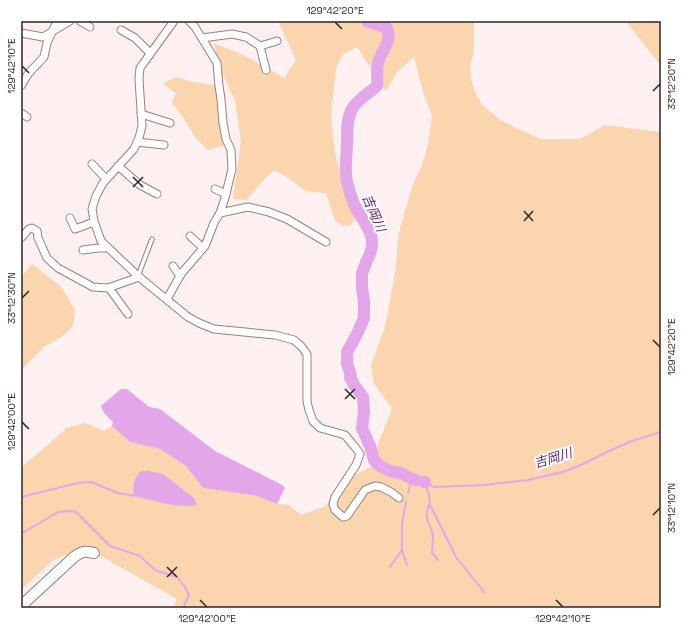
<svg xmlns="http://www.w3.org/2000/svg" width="682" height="629" font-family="'Space Grotesk','Noto Sans JP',sans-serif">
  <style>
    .green { fill: #fad5ae }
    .water { fill: #e2a6e9 }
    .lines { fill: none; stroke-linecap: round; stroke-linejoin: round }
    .stream { stroke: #e2a6e9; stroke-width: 2 }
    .river { stroke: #e2a6e9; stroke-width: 12 }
    .lane-casing { stroke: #9e7e7f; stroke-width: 5.5 }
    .street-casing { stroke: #9e7e7f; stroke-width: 9 }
    .secondary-casing { stroke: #9e7e7f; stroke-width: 12 }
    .lane { stroke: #fff; stroke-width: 3.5 }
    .street { stroke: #fff; stroke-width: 7 }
    .secondary { stroke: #fff; stroke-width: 10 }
    .ticks { fill: none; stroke: #322525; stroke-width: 1.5 }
    .labels { text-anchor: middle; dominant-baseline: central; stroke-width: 4; stroke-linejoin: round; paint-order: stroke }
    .water-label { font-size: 13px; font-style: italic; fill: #6b2574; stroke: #fff }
    .neatline { fill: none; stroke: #322525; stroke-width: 1.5 }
    .ticks-label { font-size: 10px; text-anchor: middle; fill: #322525 }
  </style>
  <rect width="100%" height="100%" fill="#fff0f1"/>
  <!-- green -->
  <g class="green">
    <path d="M278,21H474V52L470,65L471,78L474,90L482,105L499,119L520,130L541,139H580L605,125L661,132V608H172L177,599L113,563L87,547L53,560L21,590V467L35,456L67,428L85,423L104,431L112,426L130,442L160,449L186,466L203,488L257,496L277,504L289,505L301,515L326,506L338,484L371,467L380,439L392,409L374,383L371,365L385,327L395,274L399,232L412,187L422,165L428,145L432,116L423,92L414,57L398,71L386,91L357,47L342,55L336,68L331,116L335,152L342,183L352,201L356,218L351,225L342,226L335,220L326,193L312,192L304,190L287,177L274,170L267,176L246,200L233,199L241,142L235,101L221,70L214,44C239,51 262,65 284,78L296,60Z"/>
    <path d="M626,21H661V66Z"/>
    <path d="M176,77L189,81L217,86C218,108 219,124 226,145L208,150L195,137L183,117L172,103L176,93L163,84Z"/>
    <path d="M32,264L60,286L67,296L75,311L73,326L63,336L45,346L27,364L21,371V278Z"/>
  </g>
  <!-- water -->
  <g class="water">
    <path d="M121,389H127L149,407L160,409L215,451L282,485L285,488L277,504L257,496L203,488L186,466L160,449L130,442L112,426L113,422L104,413L101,406Z"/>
    <path d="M141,471H149L163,474L194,498L197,505C179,509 152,500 134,496C132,486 134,478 141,471Z"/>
  </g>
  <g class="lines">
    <!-- stream -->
    <g class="stream">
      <path d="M425,482L434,487L484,485L528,480L563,472L583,464L609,451L632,441L661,432"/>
      <path d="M425,483L429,494L430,505L456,557L484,592"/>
      <path d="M408,493L412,479"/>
      <path d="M21,497L78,483L91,482L118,493L134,496"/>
      <path d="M406,501L402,524V550L407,565"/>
      <path d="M429,505C423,521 431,523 433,536C433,541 432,548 432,553L438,560"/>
      <path d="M21,534L58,512L71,511L76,512L110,546L140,556L155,570L177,577L185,587L189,595L183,608"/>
      <path d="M390,567L402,550"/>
    </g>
    <!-- river -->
    <g class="river">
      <path d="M367,21L387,28C393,41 381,51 378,63C376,71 378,78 377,86C369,93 358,99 352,109C347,118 347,132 347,142C347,155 344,169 347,182C349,190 352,201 356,208C367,228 380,238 366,262V263L362,273V288L364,300V318L357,334L347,352V364L351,375L350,377L354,385L363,397L364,411L362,428L370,446L374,460L380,466L390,471L401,473L412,479L416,480"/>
      <path d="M424,482H425"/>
    </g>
    <!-- lane casing -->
    <g class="lane-casing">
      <path id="lane" d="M138,276L152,239"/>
    </g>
    <!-- street casing -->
    <g class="street-casing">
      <g id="street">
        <path d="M80,21L90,27"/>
        <path d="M174,21L140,68L139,79L142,126L139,138L134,149L103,183L96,196L92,209L94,221L101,241L139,277L188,317L199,323L214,329L275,335L294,340L301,346L307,354V401L309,410L313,421L320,428L345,435L355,447L360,454L356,465L335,497L333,504L335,510L343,517L347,516L365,490L375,486L381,487L391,492L399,498"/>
        <path d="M121,30L135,38L150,53"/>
        <path d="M21,33L43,37L70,21"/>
        <path d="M202,38L232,34L246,37L260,46L277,41"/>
        <path d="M260,46L266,70"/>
        <path d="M21,86L28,74L44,57L47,43L57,21"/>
        <path d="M141,114L170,123"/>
        <path d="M21,116L23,114L27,117"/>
        <path d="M137,142L164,145"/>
        <path d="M92,164L106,179"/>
        <path d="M118,166L140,185L157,194"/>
        <path d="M215,189L226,194"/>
        <path d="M220,213L248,207L269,212L287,219L326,242"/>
        <path d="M70,218L75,229L94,222"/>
        <path d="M190,236L203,248"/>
        <path d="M21,238L29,229L32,228L37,231L38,238L47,258L58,268L93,287L108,288L139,277"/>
        <path d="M83,250L99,248H108"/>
        <path d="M173,266L180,276"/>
        <path d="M109,288L128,314"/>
        <path d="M167,299L181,274L205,246L214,223L220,213L225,198L232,169L231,150L226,139L223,123L221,99L219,86L217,63L195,27L189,21"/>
      </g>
    </g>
    <!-- secondary casing -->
    <g class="secondary-casing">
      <path id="secondary" d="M21,606L74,557C82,551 84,551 94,553"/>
    </g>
    <!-- lane -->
    <use href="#lane" class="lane"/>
    <!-- street -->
    <use href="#street" class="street"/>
    <!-- secondary -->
    <use href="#secondary" class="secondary"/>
  </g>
  <!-- ticks -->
  <path class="ticks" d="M335,22L342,29M22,66L29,73M653,91L660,84M133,177L143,187M133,187L143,177M524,211L533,221M524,221L533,211M22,298L29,291M653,340L660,347M345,389L355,399M345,399L355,389M22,422L29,429M653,515L660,508M167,567L177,577M167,577L177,567M200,600L207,607M556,600L563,607"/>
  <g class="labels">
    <!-- water labels -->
    <g class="water-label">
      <text transform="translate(374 213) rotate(67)">吉岡川</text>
      <text transform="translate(553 458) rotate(-17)">吉岡川</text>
    </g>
  </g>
  <!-- border -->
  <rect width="682" height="629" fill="none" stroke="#ffffff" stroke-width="44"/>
  <rect x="22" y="22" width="638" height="585" class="neatline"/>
  <g class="ticks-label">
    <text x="335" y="14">129°42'20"E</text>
    <text transform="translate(11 66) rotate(-90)" y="4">129°42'10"E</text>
    <text transform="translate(671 84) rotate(-90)" y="4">33°12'20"N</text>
    <text transform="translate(11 298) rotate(-90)" y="4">33°12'30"N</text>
    <text transform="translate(671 347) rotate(-90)" y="4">129°42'20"E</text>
    <text transform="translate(11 422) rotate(-90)" y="4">129°42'00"E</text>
    <text transform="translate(671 508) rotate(-90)" y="4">33°12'10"N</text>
    <text x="207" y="622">129°42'00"E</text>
    <text x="563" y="622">129°42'10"E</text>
  </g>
</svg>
